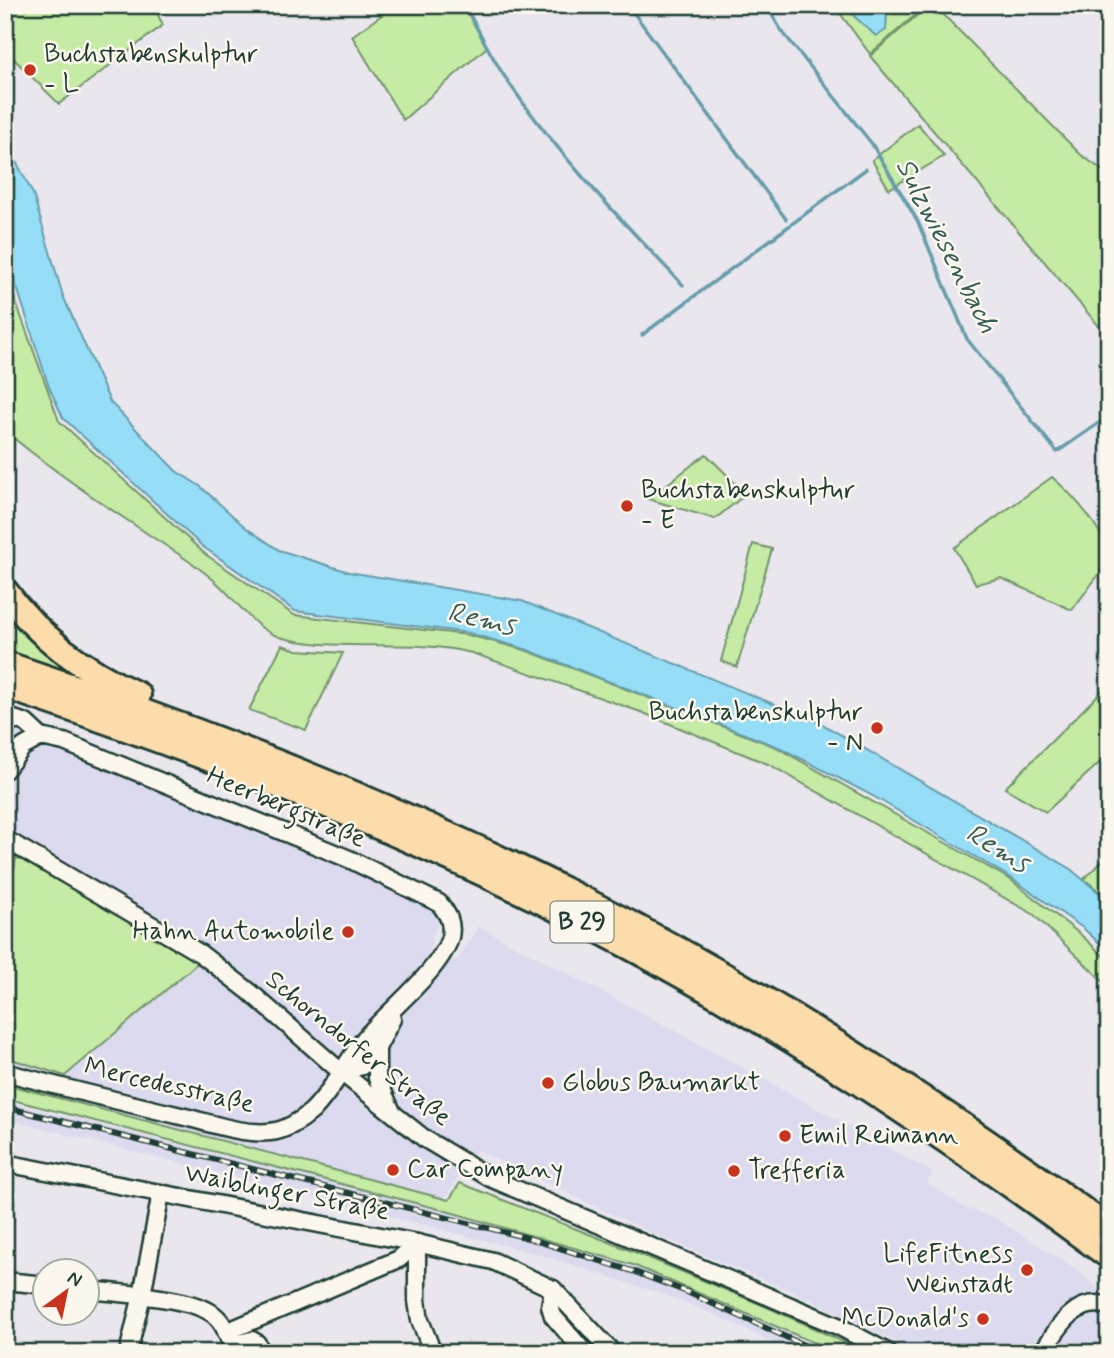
<svg xmlns="http://www.w3.org/2000/svg" width="1114" height="1358" font-family="Mynerve,sans-serif">
  <style>
    .built { fill: #dcdaee }
    .green { fill: #c6eba5; stroke: #72946c; stroke-width: 2 }
    .water { fill: #96ddf8; stroke: #669daa; stroke-width: 2 }
    .lines { fill: none; stroke-linecap: round; stroke-linejoin: round }
    .stream { stroke: #669daa; stroke-width: 3.5 }
    .minor-casing { stroke: #1f3d34; stroke-width: 21 }
    .highway-casing { stroke: #1f3d34; stroke-width: 30 }
    .minor { stroke: #fbf7ec; stroke-width: 16 }
    .highway { stroke: #fddcac; stroke-width: 24 }
    .rail-casing { stroke: #1f3d34; stroke-width: 6 }
    .rail { stroke: #fbf7ec; stroke-width: 3.5; stroke-dasharray: 10; stroke-linecap: butt }
    .poi-dot { fill: #c8321e; stroke: #fbf7ec; stroke-width: 2.5 }
    .labels { text-anchor: middle; dominant-baseline: central; stroke-width: 5; stroke-linejoin: round; paint-order: stroke }
    .shield { fill: #fbf7ec; stroke: #61756b; stroke-width: 2 }
    .shield-label { font-size: 24px; font-weight: bold; fill: #1f3d34 }
    .poi-label { font-size: 26px; fill: #1f3d34; stroke: #fbf7ec; text-anchor: start }
    .street-label { font-size: 26px; fill: #1f3d34; stroke: #fbf7ec }
    .water-label { font-size: 28px; font-style: italic; fill: #375d5b; stroke: #fbf7ec }
  </style>
  <rect width="100%" height="100%" fill="#e9e6ed"/>
  <filter id="ink" filterUnits="userSpaceOnUse"><feTurbulence type="fractalNoise" baseFrequency=".0143" numOctaves="2"/><feDisplacementMap in="SourceGraphic" scale="14" xChannelSelector="R" yChannelSelector="G"/><feConvolveMatrix kernelMatrix="1 2 1 2 8 2 1 2 1" color-interpolation-filters="sRGB"/></filter>
  <g filter="url(#ink)">
    <!-- built -->
    <g class="built">
      <path d="M5,727L56,746L418,896L439,919L429,949L457,961L478,926L663,1024L932,1172L927,1183L965,1208L993,1217L1079,1271L1101,1293L1109,1297V1353H919L807,1298L652,1233L477,1150L444,1199L5,1084Z"/>
      <path d="M5,1101L444,1211L630,1265L800,1336L830,1353H796L704,1310L656,1292L543,1255L5,1119Z"/>
    </g>
    <!-- green -->
    <g class="green">
      <path d="M5,5H153L163,25L59,104L5,50Z"/>
      <path d="M396,5H463L487,47L403,120L352,36Z"/>
      <path d="M834,5H847L855,17L886,29L887,5H927L870,54Z"/>
      <path d="M929,5H934L1080,154L1109,175V338L870,56Z"/>
      <path d="M918,124L944,156L889,189L872,160Z"/>
      <path d="M5,272L59,421L205,554L294,615L468,635L525,650L776,747L1011,880L1080,934L1109,961V987L1033,914L770,765L641,712L472,653C412,638 347,652 287,639C255,633 240,603 217,583C194,562 165,546 139,528C93,498 47,466 5,431Z"/>
      <path d="M706,454L746,494L715,519L648,499Z"/>
      <path d="M1052,477C1072,494 1109,534 1109,561L1072,610L1001,578L976,584L954,548Z"/>
      <path d="M753,544L772,549L737,667L721,661Z"/>
      <path d="M5,602L74,673L5,651Z"/>
      <path d="M282,645L297,650L343,653L306,730L249,710Z"/>
      <path d="M1109,684V754L1046,812L1005,788Z"/>
      <path d="M17,854L200,961L65,1076L5,1057V916Z"/>
      <path d="M1103,860L1109,865V899L1084,879Z"/>
      <path d="M5,1084L449,1200L460,1183L637,1253L767,1307L868,1353H838L633,1265L443,1210L5,1098Z"/>
    </g>
    <!-- water -->
    <g class="water">
      <path d="M847,5H887L886,30L876,36L855,17Z"/>
      <path d="M5,140L33,194L63,296L110,402L176,471L200,486L245,527L279,550L349,572L522,601L822,724L1068,867L1109,901V952L1083,928L1011,878L873,796L781,748L525,649L469,633L295,611L202,546L63,418L49,387L5,250Z"/>
    </g>
    <g class="lines">
      <!-- stream -->
      <g class="stream">
        <path d="M464,5C479,30 491,57 507,80C558,155 621,220 683,285"/>
        <path d="M628,5L786,219"/>
        <path d="M766,5L781,30L872,144L918,222L967,339L1057,452L1109,416"/>
        <path d="M642,335L866,169"/>
      </g>
      <!-- minor casing -->
      <g class="minor-casing">
        <g id="minor">
          <path d="M5,716L26,723L41,737"/>
          <path d="M5,770L23,747L41,737L64,742L349,859L439,903C448,914 453,923 450,937C442,969 387,1012 365,1038C346,1062 333,1090 312,1111C301,1121 284,1131 270,1132C241,1135 208,1122 181,1116C122,1102 63,1088 5,1072"/>
          <path d="M5,839L201,954L250,992L341,1072L425,1139L490,1178L840,1327L889,1353"/>
          <path d="M377,1048V1078L392,1112"/>
          <path d="M341,1072L362,1066L377,1048L392,1019"/>
          <path d="M5,1163L417,1243L493,1261L553,1289L613,1353"/>
          <path d="M417,1243V1301L420,1320L433,1353"/>
          <path d="M5,1281L46,1285"/>
          <path d="M553,1289L550,1306L553,1316L585,1353"/>
          <path d="M88,1290C117,1293 187,1297 210,1312C224,1320 229,1338 235,1353"/>
          <path d="M226,1332L399,1259L417,1243"/>
          <path d="M229,1339L240,1343L252,1340L257,1343L261,1353"/>
          <path d="M128,1353L142,1295L161,1193"/>
          <path d="M1042,1353C1058,1328 1075,1296 1109,1306"/>
        </g>
      </g>
      <!-- highway casing -->
      <g class="highway-casing">
        <g id="highway">
          <path d="M5,591C39,638 85,671 138,695"/>
          <path d="M5,664C206,731 402,807 590,903C773,996 944,1108 1109,1229"/>
          <path d="M5,686C178,744 348,808 512,887C724,988 921,1117 1109,1256"/>
        </g>
      </g>
      <!-- minor -->
      <use href="#minor" class="minor"/>
      <!-- highway -->
      <use href="#highway" class="highway"/>
      <!-- rail casing -->
      <g class="rail-casing">
        <path id="rail" d="M5,1107L528,1238L635,1272L687,1292L821,1353"/>
      </g>
      <!-- rail -->
      <use href="#rail" class="rail"/>
    </g>
  </g>
  <!-- markers -->
  <g class="poi-dot">
    <circle cx="30" cy="70" r="7"/>
    <circle cx="627" cy="506" r="7"/>
    <circle cx="877" cy="728" r="7"/>
    <circle cx="348" cy="932" r="7"/>
    <circle cx="548" cy="1083" r="7"/>
    <circle cx="785" cy="1136" r="7"/>
    <circle cx="393" cy="1170" r="7"/>
    <circle cx="734" cy="1171" r="7"/>
    <circle cx="1027" cy="1270" r="7"/>
    <circle cx="983" cy="1319" r="7"/>
  </g>
  <g class="labels">
    <!-- shield labels -->
    <rect class="shield" x="550.5" y="901.5" width="63" height="41" rx="5"/>
    <g class="shield-label">
      <text x="582" y="922">B 29</text>
    </g>
    <!-- poi labels -->
    <g class="poi-label">
      <text x="44" y="55">Buchstabenskulptur<tspan x="44" dy="30">- L</tspan></text>
      <text x="641" y="491">Buchstabenskulptur<tspan x="641" dy="30">- E</tspan></text>
      <text x="863" y="713" text-anchor="end">Buchstabenskulptur<tspan x="863" dy="30">- N</tspan></text>
      <text x="334" y="932" text-anchor="end">Hahn Automobile</text>
      <text x="562" y="1083">Globus Baumarkt</text>
      <text x="799" y="1136">Emil Reimann</text>
      <text x="407" y="1170">Car Company</text>
      <text x="748" y="1171">Trefferia</text>
      <text x="1013" y="1255" text-anchor="end">LifeFitness<tspan x="1013" dy="30">Weinstadt</tspan></text>
      <text x="969" y="1319" text-anchor="end">McDonald's</text>
    </g>
    <!-- street labels -->
    <g class="street-label">
      <text transform="translate(286 808) rotate(23)">Heerbergstraße</text>
      <text transform="translate(358 1049) rotate(39)">Schorndorfer Straße</text>
      <text transform="translate(169 1086) rotate(13)">Mercedesstraße</text>
      <text transform="translate(287 1193) rotate(11)">Waiblinger Straße</text>
    </g>
    <!-- water labels -->
    <g class="water-label">
      <text transform="translate(946 246) rotate(63)">Sulzwiesenbach</text>
      <text transform="translate(481 620) rotate(13)">Rems</text>
      <text transform="translate(997 849) rotate(32)">Rems</text>
    </g>
  </g>
  <!-- margin -->
  <rect width="1114" height="1358" fill="none" stroke="#fbf7ec" stroke-width="28"/>
  <rect x="14" y="14" width="1086" height="1330" fill="none" stroke="#1f3d34" stroke-width="2.5" filter="url(#ink)"/>
  <!-- north arrow -->
  <g transform="translate(66 1292) rotate(33)"><circle r="33" fill="#fbf7ec" stroke="#a3ada2" stroke-width="2"/>
  <path d="M0-5L12 26L0 18L-12 26Z" fill="#c8321e"/>
  <text y="-10" font-size="19" font-weight="bold" text-anchor="middle" fill="#1f3d34">N</text>
  </g>
</svg>
